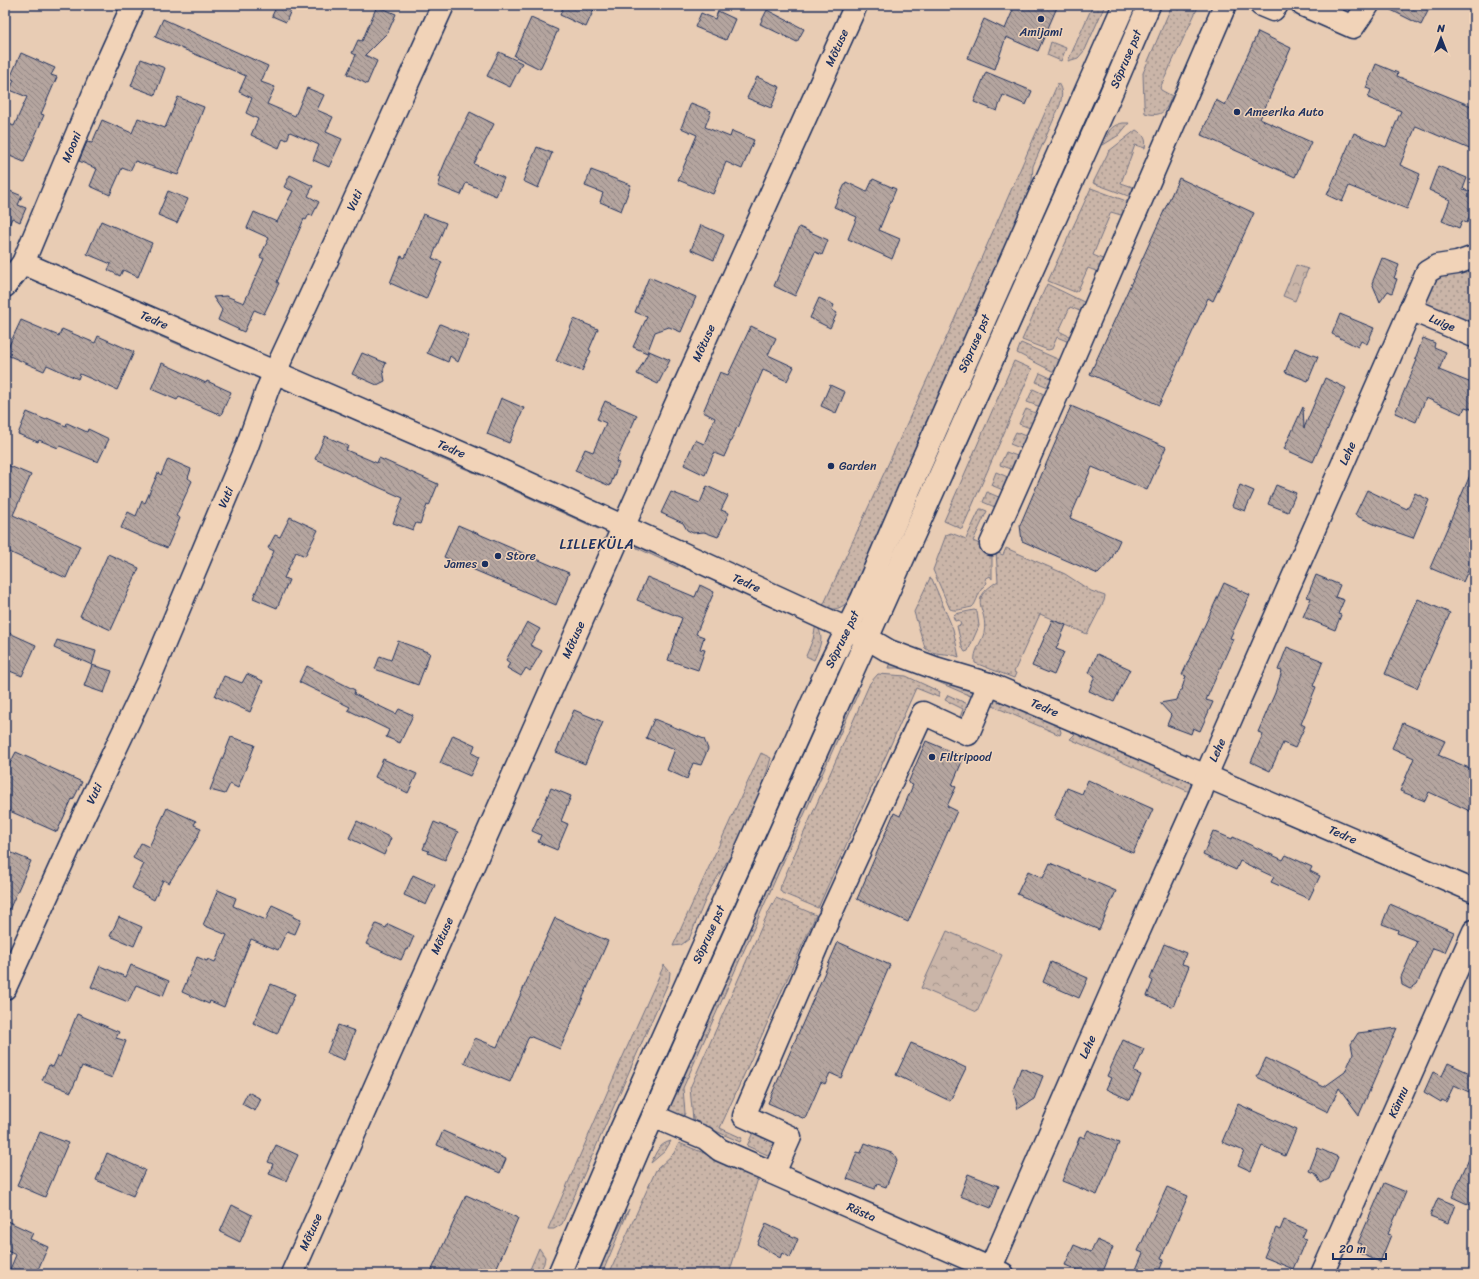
<svg xmlns="http://www.w3.org/2000/svg" width="1479" height="1279" font-family="Sriracha,sans-serif">
  <style>
    .grass { fill: url(#grass-dots); stroke: #727283 }
    .park { fill: url(#park-crowns); stroke: #727283 }
    .building { fill: url(#building-back-hatch); stroke: #1b2f5e }
    .lines { fill: none; stroke-linecap: round; stroke-linejoin: round }
    .minor-casing { stroke: #1b2f5e; stroke-width: 25 }
    .major-casing { stroke: #1b2f5e; stroke-width: 25 }
    .minor { stroke: #f1d3b8; stroke-width: 22 }
    .major { stroke: #f1d3b8; stroke-width: 22 }
    .poi-dot { fill: #1b2f5e; stroke: #f1d3b8; stroke-width: 1.5 }
    .labels { text-anchor: middle; dominant-baseline: central; stroke-width: 3; stroke-linejoin: round; paint-order: stroke }
    .poi-label { font-size: 12px; fill: #1b2f5e; stroke: #f1d3b8; text-anchor: start }
    .street-label { font-size: 12px; fill: #1b2f5e; stroke: #f1d3b8 }
    .quarter-label { font-size: 14px; letter-spacing: 1px; fill: #1b2f5e; stroke: #f1d3b8 }
  </style>
  <defs>
    <pattern id="grass-dots" width="8" height="8" patternUnits="userSpaceOnUse"><rect width="8" height="8" fill="#cab5a8"/><path d="M2 2h.1M6 6h.1" fill="none" stroke="#a3948c" stroke-width="1.8" stroke-linecap="round"/></pattern>
    <pattern id="park-crowns" width="20" height="18" patternUnits="userSpaceOnUse"><rect width="20" height="18" fill="#cab5a8"/><path d="M2 6a3 3 0 1 1 6 0M12 15a3 3 0 1 1 6 0" fill="none" stroke="#a3948c"/></pattern>
    <pattern id="building-back-hatch" width="6" height="6" patternUnits="userSpaceOnUse"><rect width="6" height="6" fill="#b5a59f"/><path d="M-1 5l2 2M0 0l6 6M5-1l2 2" fill="none" stroke="#928785"/></pattern>
  </defs>
  <rect width="100%" height="100%" fill="#e8ccb4"/>
  <filter id="ink" filterUnits="userSpaceOnUse"><feTurbulence type="fractalNoise" baseFrequency=".025" numOctaves="2"/><feDisplacementMap in="SourceGraphic" scale="8" xChannelSelector="R" yChannelSelector="G"/><feConvolveMatrix kernelMatrix="1 2 1 2 8 2 1 2 1" color-interpolation-filters="sRGB"/></filter>
  <g filter="url(#ink)">
    <!-- grass -->
    <g class="grass">
      <path d="M1093,5H1105L1085,50L1078,58L1068,61Z"/>
      <path d="M1172,5H1199L1160,88L1161,90L1172,96C1166,110 1163,118 1145,113L1144,104L1143,73Z"/>
      <path d="M1051,42L1066,48L1061,61L1047,55Z"/>
      <path d="M1058,83C1063,91 1062,96 1060,105L1033,166L1031,193L850,599C842,609 834,611 822,608L948,334Z"/>
      <path d="M1123,123H1129L1119,135L1103,145C1109,133 1108,126 1123,123Z"/>
      <path d="M1136,130C1144,135 1147,139 1145,148L1135,145L1121,183L1133,187L1131,197L1093,183L1109,151Z"/>
      <path d="M1091,188L1129,202L1124,216L1111,212L1093,255L1105,260L1101,273L1088,268L1078,290L1075,292L1048,281Z"/>
      <path d="M1048,263L952,479L950,478L1030,289Z"/>
      <path d="M1474,263V309L1469,321L1474,323V330L1422,307L1432,278Z"/>
      <path d="M1047,284L1090,305L1087,314L1070,307L1059,331L1071,337L1069,342L1057,337L1052,349L1048,350L1022,340Z"/>
      <path d="M119,312L191,344V350L114,316Z"/>
      <path d="M1021,343L1062,361L1056,371H1052L1017,353Z"/>
      <path d="M1014,361L1032,369L962,529L944,521Z"/>
      <path d="M1040,373L1053,379L1050,386L1048,387L1036,382Z"/>
      <path d="M1033,389L1048,396L1043,408L1027,402Z"/>
      <path d="M1026,409L1040,415L1033,429L1019,424Z"/>
      <path d="M1016,432L1030,438L1025,450L1010,444Z"/>
      <path d="M436,451L479,470L480,475L432,455Z"/>
      <path d="M1006,452L1020,457L1014,470L1000,465Z"/>
      <path d="M996,472L1010,478L1003,490L991,485Z"/>
      <path d="M499,478L603,528L598,529L495,482Z"/>
      <path d="M987,492L1001,498L997,508L983,502Z"/>
      <path d="M980,509H982L987,511L973,541L992,550V579L990,576L985,579L987,583C978,589 977,604 972,607C969,608 966,608 963,609C958,610 955,611 950,609L933,570L946,535L951,533L966,539Z"/>
      <path d="M637,543L677,561L678,567L637,548L636,546Z"/>
      <path d="M1006,548L1065,574L1091,591L1105,596L1104,601L1087,634L1040,614L1014,672L1016,673L1014,678L975,663C973,651 981,644 984,633C989,607 965,602 998,581L996,552L1003,555Z"/>
      <path d="M930,578L932,579L953,629L959,657C948,652 933,656 925,648L914,612Z"/>
      <path d="M974,610L977,611L979,626L968,651L965,652L962,647L957,626L961,625L959,620L955,621L953,616L955,614Z"/>
      <path d="M816,624C825,638 820,646 814,660L806,656L813,639Z"/>
      <path d="M890,662L975,690V698L906,668H888Z"/>
      <path d="M878,674L906,676L940,692L938,697L916,688L818,908L782,893L780,890L781,885L858,710L870,683Z"/>
      <path d="M853,687L859,689V691L683,1088L685,1113L682,1120L668,1112V1107Z"/>
      <path d="M948,695L972,706L965,719L959,720L963,709L945,700Z"/>
      <path d="M997,697L1058,723L1061,732L1060,735L986,703L989,699Z"/>
      <path d="M1076,733H1081L1188,778L1193,788L1192,793L1070,739Z"/>
      <path d="M761,753L771,758L753,819L709,891L689,939L681,945L673,946Z"/>
      <path d="M776,898L816,915L720,1128L742,1138L740,1142L696,1122L693,1120L690,1088L766,917Z"/>
      <path d="M664,965L670,972L669,981L562,1224L554,1229H548L620,1063Z"/>
      <path d="M754,1130L776,1143L770,1156L747,1146Z"/>
      <path d="M671,1141L665,1151L651,1163C656,1152 659,1144 671,1141Z"/>
      <path d="M679,1143L759,1175L729,1274H609L656,1170L674,1153Z"/>
      <path d="M629,1209L602,1274H593Z"/>
      <path d="M539,1248L545,1257L544,1263L539,1274H528Z"/>
    </g>
    <!-- park -->
    <g class="park">
      <path d="M1296,265L1308,269L1295,301L1283,296Z"/>
      <path d="M947,931L1002,955L977,1012L921,988Z"/>
    </g>
    <!-- building -->
    <g class="building">
      <path d="M277,5H293L286,22L272,16Z"/>
      <path d="M564,5H596L586,27L560,15Z"/>
      <path d="M1015,5H1058L1038,51L1006,37L995,69L967,58L984,19L1005,29Z"/>
      <path d="M1381,5H1431L1421,25Z"/>
      <path d="M377,6L396,14L388,32L365,55L377,61L367,84L347,74L356,55L352,53L358,40L362,41Z"/>
      <path d="M767,10L804,29L797,42L760,24Z"/>
      <path d="M718,11L735,19L726,40L695,27L701,13L715,19Z"/>
      <path d="M531,18L558,30L540,69L514,56Z"/>
      <path d="M163,19L268,66L261,82L275,87L267,104L295,116L307,88L324,95L317,110L333,117L326,132L342,139L329,167L313,160L319,145L290,132L287,140L283,138L279,148L251,135L258,119L246,113L252,98L239,92L246,76L155,37Z"/>
      <path d="M1258,32L1291,48L1260,119L1311,142L1295,177L1201,135L1216,100L1225,105Z"/>
      <path d="M499,52L522,63L510,87L487,76Z"/>
      <path d="M21,53L55,68L51,75L57,77L41,114L44,115L24,162L5,154V122L14,126L27,97L10,90L14,80L10,78Z"/>
      <path d="M141,59L165,68L155,95L131,86Z"/>
      <path d="M1376,64L1398,73L1397,76L1474,107V151L1416,126L1400,165L1420,174L1407,209L1349,186L1342,202L1327,195L1354,133L1386,147L1401,111L1368,98L1371,90L1366,88Z"/>
      <path d="M986,72L1032,91L1026,105L1003,95L997,111L974,102Z"/>
      <path d="M757,77L780,87L771,108L747,98Z"/>
      <path d="M178,97L204,107L178,175L135,161L130,171L122,168L110,195L90,186L97,169L79,161L87,142L92,143L102,120L132,133L138,118L165,128Z"/>
      <path d="M691,103L711,111L705,127L730,137L732,131L754,140L742,169L726,162L713,194L678,180L697,135L681,128Z"/>
      <path d="M470,112L494,124L474,164L504,178L496,196L466,183L461,195L438,186L441,178L439,177L446,160Z"/>
      <path d="M537,147L552,153L538,188L523,181Z"/>
      <path d="M1438,166L1467,178L1463,189L1474,193V204L1467,223L1462,221L1459,228L1442,221L1450,200L1429,190Z"/>
      <path d="M591,170L631,185L621,211L600,202L603,193L585,186Z"/>
      <path d="M290,175L313,186L308,196L319,202L312,216L309,214L306,220L304,219L277,282L279,283L264,314L254,310L244,332L218,320L222,310L213,297L226,296L244,303L264,259L260,257L269,238L247,228L254,212L277,222L293,191L284,187Z"/>
      <path d="M1179,178L1254,213L1213,301L1208,298L1159,405L1090,374Z"/>
      <path d="M873,179L896,189L879,230L900,239L892,259L848,239L857,217L834,207L846,182L867,192Z"/>
      <path d="M5,189L22,196L18,205L26,208L20,222L12,218L5,234Z"/>
      <path d="M168,191L188,199L177,223L158,215Z"/>
      <path d="M423,214L446,223L432,258L442,262L426,299L390,283L401,256L405,258Z"/>
      <path d="M101,221L152,243L138,277L123,270L120,276L108,270L111,264L87,254Z"/>
      <path d="M701,225L724,235L714,260L691,250Z"/>
      <path d="M799,227L828,240L822,255L815,252L795,296L774,286Z"/>
      <path d="M1382,258L1399,265L1394,278L1397,279L1392,293L1388,291L1380,302L1372,283Z"/>
      <path d="M649,277L696,297L681,332L669,327L655,332L647,353L633,347L647,317L635,312Z"/>
      <path d="M819,298L834,305L832,310L837,313L830,328L810,318Z"/>
      <path d="M1340,314L1374,328L1367,344L1361,341L1358,347L1332,334Z"/>
      <path d="M574,319L598,329L589,350L591,351L582,371L556,361Z"/>
      <path d="M21,320L59,336L62,329L95,343L98,336L134,352L117,390L80,374L78,379L47,365L44,371L5,354Z"/>
      <path d="M440,324L469,336L458,362L450,356L448,362L427,353Z"/>
      <path d="M751,326L776,338L768,355L794,367L787,381L763,370L738,428L737,427L724,457L714,453L705,475L684,465L695,440L704,444L715,418L703,412L720,372L728,375Z"/>
      <path d="M1423,338L1435,343L1434,347L1446,352L1439,370L1474,384V410L1465,407L1462,414L1426,398L1416,422L1395,413L1417,360L1415,359Z"/>
      <path d="M1295,348L1318,357L1308,381L1285,372Z"/>
      <path d="M649,351L670,360L658,384L637,374Z"/>
      <path d="M362,353L386,363L383,370L385,381L377,385L352,374Z"/>
      <path d="M162,363L206,383L207,381L231,392L221,415L179,397L177,400L151,389Z"/>
      <path d="M1325,378L1346,388L1313,462L1284,449L1303,407L1304,428Z"/>
      <path d="M830,385L845,392L836,413L821,406Z"/>
      <path d="M501,398L524,408L509,443L487,434Z"/>
      <path d="M605,401L637,415L616,462L619,463L610,486L575,471L585,449L593,452L606,423L597,419Z"/>
      <path d="M1071,406L1166,447L1147,490L1092,467L1070,518L1120,540L1111,560L1098,574L1022,541L1020,525Z"/>
      <path d="M27,412L46,420L47,418L66,426L67,423L87,432L88,429L109,439L98,462L60,446L58,448L39,440L38,442L18,434Z"/>
      <path d="M325,436L348,446L346,450L377,463L379,458L438,484L429,506L427,505L420,524L416,523L413,530L393,523L403,498L315,459Z"/>
      <path d="M168,459L191,469L188,478L192,481L176,516L180,518L167,548L121,528L128,512L136,516L142,501L145,503L158,473L161,475Z"/>
      <path d="M5,464L31,475L13,515L80,546L66,578L5,550Z"/>
      <path d="M1474,466V557L1463,582L1430,568Z"/>
      <path d="M1240,485L1254,491L1245,511L1232,506Z"/>
      <path d="M1276,485L1296,493L1288,512L1268,504Z"/>
      <path d="M707,486L728,496L721,510L729,513L718,537L704,532L693,533L687,530L683,523L661,513L671,492L700,503Z"/>
      <path d="M1367,490L1407,509L1415,493L1429,500L1413,538L1376,525L1355,515Z"/>
      <path d="M290,517L318,530L305,556L296,552L284,578L289,580L277,608L253,598L274,551L268,548L275,535L280,537Z"/>
      <path d="M458,525L569,573L556,605L444,557Z"/>
      <path d="M108,554L139,568L111,630L80,616Z"/>
      <path d="M1316,575L1340,585L1335,597L1344,600L1338,614L1341,615L1335,630L1303,617L1311,598L1307,597Z"/>
      <path d="M647,577L695,597L700,585L714,592L696,634L704,637L700,649L705,650L698,670L668,660L682,618L637,600Z"/>
      <path d="M1224,583L1250,595L1230,638L1233,639L1206,700L1213,702L1200,731L1193,728L1191,734L1167,725L1171,715L1160,703L1177,700L1180,691L1183,689L1182,688L1186,676L1182,675Z"/>
      <path d="M1418,599L1450,613L1417,688L1385,674Z"/>
      <path d="M1052,620L1066,625L1056,649L1064,652L1054,675L1032,666Z"/>
      <path d="M527,622L540,629L530,645L542,651L530,671L526,668L521,676L507,668L510,663L506,660Z"/>
      <path d="M5,631L36,645L22,676L5,669Z"/>
      <path d="M57,640L96,651L92,665L54,648Z"/>
      <path d="M398,641L430,653L418,685L375,669L380,656L391,660Z"/>
      <path d="M1287,647L1323,661L1313,686L1316,687L1301,724L1305,726L1295,748L1283,743L1270,771L1251,762L1263,734L1258,732L1275,693L1282,671L1278,670Z"/>
      <path d="M1097,654L1130,669L1114,702L1089,691L1095,676L1089,673Z"/>
      <path d="M92,665L112,671L104,693L84,686Z"/>
      <path d="M307,666L355,690L354,694L396,714L399,709L413,715L400,743L386,737L389,730L348,710L350,707L299,682Z"/>
      <path d="M247,674L263,681L250,712L215,696L224,676L242,683Z"/>
      <path d="M574,710L603,722L585,764L556,752Z"/>
      <path d="M654,719L704,739L708,749L701,765L693,763L687,779L667,770L675,749L646,738Z"/>
      <path d="M1403,723L1445,741L1438,755L1474,770V813L1429,792L1425,801L1400,791L1414,758L1392,748Z"/>
      <path d="M453,735L475,745L472,753L479,757L470,776L440,763Z"/>
      <path d="M231,737L255,745L238,788L230,784L225,794L210,790Z"/>
      <path d="M926,741L964,757L952,785L956,787L947,806L957,811L908,922L857,899L894,813L900,816L913,785L908,783Z"/>
      <path d="M16,752L82,782L73,800L72,799L57,832L5,809V773Z"/>
      <path d="M383,759L417,774L408,793L375,777Z"/>
      <path d="M1088,780L1153,809L1133,853L1054,818L1067,788L1082,794Z"/>
      <path d="M551,788L571,796L561,821L568,824L557,850L538,842L541,835L532,831Z"/>
      <path d="M167,808L196,821L194,825L201,828L197,838L169,883L163,880L154,900L132,888L144,864L133,858L141,843L149,847Z"/>
      <path d="M357,821L391,838L384,855L349,838Z"/>
      <path d="M434,822L458,832L445,860L428,853L429,851L423,849Z"/>
      <path d="M1213,831L1232,839L1233,837L1283,860L1286,855L1312,867L1310,871L1320,876L1309,899L1271,882L1274,877L1240,861L1236,870L1203,855Z"/>
      <path d="M5,850L31,861L5,919Z"/>
      <path d="M1050,863L1116,891L1099,930L1017,894L1028,871L1043,878Z"/>
      <path d="M413,875L435,885L426,905L404,895Z"/>
      <path d="M218,890L236,898L233,906L266,920L272,905L294,915L293,917L301,920L295,934L287,931L278,950L251,939L224,1007L210,1001L209,1004L182,992L197,957L207,961L208,959L215,962L227,935L203,925Z"/>
      <path d="M1390,904L1454,932L1445,952L1433,948L1417,984L1410,989L1402,985L1401,977L1417,941L1397,933L1398,930L1382,924Z"/>
      <path d="M119,917L142,927L134,946L110,936Z"/>
      <path d="M555,918L608,941L560,1049L529,1036L510,1082L464,1063L475,1038L497,1047Z"/>
      <path d="M376,924L386,928L388,924L414,936L408,950L406,949L401,960L366,944Z"/>
      <path d="M838,942L890,965L841,1078L830,1073L825,1084L821,1082L805,1119L768,1103Z"/>
      <path d="M1164,944L1186,953L1182,964L1189,966L1173,1007L1147,996L1153,981L1150,979Z"/>
      <path d="M1051,962L1088,978L1079,998L1043,982Z"/>
      <path d="M131,965L169,981L163,996L136,985L128,1002L91,987L100,966L126,977Z"/>
      <path d="M271,984L295,994L277,1034L253,1023Z"/>
      <path d="M77,1014L119,1032L116,1038L126,1041L112,1078L82,1066L71,1092L42,1080L49,1065L53,1067L58,1056L60,1057Z"/>
      <path d="M338,1025L355,1031L344,1060L327,1053Z"/>
      <path d="M1397,1028L1359,1115L1339,1088L1328,1112L1257,1077L1266,1058L1324,1087L1345,1072L1353,1054L1351,1044L1358,1033Z"/>
      <path d="M1123,1040L1144,1049L1134,1072L1141,1075L1130,1100L1106,1089L1111,1078L1107,1076Z"/>
      <path d="M911,1043L933,1052L966,1068L950,1101L896,1075Z"/>
      <path d="M1448,1063L1474,1075V1082L1469,1092L1454,1085L1446,1102L1442,1100L1441,1102L1424,1092L1433,1072L1442,1076Z"/>
      <path d="M1021,1068L1043,1076L1034,1099L1018,1109L1013,1090Z"/>
      <path d="M248,1092L261,1099L255,1111L242,1104Z"/>
      <path d="M1238,1104L1296,1130L1285,1156L1262,1146L1251,1171L1238,1165L1244,1151L1222,1142Z"/>
      <path d="M1088,1130L1119,1143L1097,1195L1062,1181L1080,1136L1084,1138Z"/>
      <path d="M443,1131L506,1159L500,1173L437,1145Z"/>
      <path d="M40,1132L68,1143L45,1197L17,1185Z"/>
      <path d="M865,1143L894,1154L897,1160L886,1187L877,1184L875,1189L847,1179L857,1152L861,1153Z"/>
      <path d="M276,1145L298,1155L286,1181L269,1174L273,1164L268,1162Z"/>
      <path d="M1318,1148L1338,1157L1329,1179L1321,1183L1316,1174L1309,1171Z"/>
      <path d="M1474,1148V1207L1452,1197Z"/>
      <path d="M107,1153L145,1170L133,1196L96,1180Z"/>
      <path d="M968,1174L999,1186L991,1208L960,1196Z"/>
      <path d="M1384,1183L1406,1192L1388,1234L1391,1235L1380,1262L1357,1252L1361,1244L1358,1243Z"/>
      <path d="M1167,1187L1188,1196L1161,1258L1164,1259L1158,1274H1134L1143,1253L1138,1251Z"/>
      <path d="M466,1195L518,1218L494,1274H430Z"/>
      <path d="M1438,1198L1455,1205L1448,1223L1430,1216Z"/>
      <path d="M232,1205L252,1215L240,1242L220,1232Z"/>
      <path d="M5,1220L33,1233L30,1239L48,1247L36,1274H8L16,1255L5,1250Z"/>
      <path d="M1284,1220L1306,1229L1302,1238L1306,1239L1293,1269L1264,1257L1276,1228L1280,1230Z"/>
      <path d="M766,1224L798,1239L790,1258L782,1253L780,1258L757,1244Z"/>
      <path d="M1097,1240L1113,1247L1102,1274H1087L1065,1265L1074,1245L1091,1252Z"/>
    </g>
    <g class="lines">
      <!-- minor casing -->
      <g class="minor-casing">
        <g id="minor">
          <path d="M1261,5L1273,10L1277,5"/>
          <path d="M1303,5L1353,27L1368,5"/>
          <path id="s1" d="M23,263L491,466L867,638L889,651L935,668L989,684L1206,776L1474,891"/>
          <path id="s2" d="M5,286L23,263L104,69L133,5"/>
          <path id="s3" d="M1410,309L1474,336"/>
          <path d="M991,544L1064,379L1225,5"/>
          <path d="M831,913L923,713L968,734L989,684"/>
          <path id="s4" d="M5,988L84,815L153,670L246,449L268,388L281,359L341,230L443,5"/>
          <path id="s5" d="M653,1116L705,1138L720,1150L1003,1274"/>
          <path d="M774,1173L790,1137L744,1116L828,920"/>
          <path id="s6" d="M292,1274L649,469L672,413L856,5"/>
          <path id="s7" d="M988,1274L1115,984L1200,795L1211,764L1427,272L1437,266L1457,263L1474,257"/>
          <path id="s8" d="M1322,1274L1474,931"/>
        </g>
      </g>
      <!-- major casing -->
      <g class="major-casing">
        <g id="major">
          <path id="s9" d="M559,1274L620,1132L827,670L862,599L910,488L1124,5"/>
          <path id="s10" d="M585,1274L642,1141L1106,105L1149,5"/>
        </g>
      </g>
      <!-- minor -->
      <use href="#minor" class="minor"/>
      <!-- major -->
      <use href="#major" class="major"/>
    </g>
  </g>
  <!-- markers -->
  <g class="poi-dot">
    <circle cx="1041" cy="19" r="4"/>
    <circle cx="1237" cy="112" r="4"/>
    <circle cx="831" cy="466" r="4"/>
    <circle cx="498" cy="556" r="4"/>
    <circle cx="485" cy="564" r="4"/>
    <circle cx="932" cy="757" r="4"/>
  </g>
  <g class="labels">
    <!-- poi labels -->
    <g class="poi-label">
      <text x="1041" y="32" text-anchor="middle">Amijami</text>
      <text x="1245" y="112">Ameerika Auto</text>
      <text x="839" y="466">Garden</text>
      <text x="506" y="556">Store</text>
      <text x="477" y="564" text-anchor="end">James</text>
      <text x="940" y="757">Filtripood</text>
    </g>
    <!-- street labels -->
    <g class="street-label">
      <text stroke="none"><textPath href="#s6" startOffset="1342">Mõtuse</textPath></text>
      <text stroke="none"><textPath href="#s10" startOffset="1330">Sõpruse pst</textPath></text>
      <text stroke="none"><textPath href="#s2" startOffset="155">Mooni</textPath></text>
      <text stroke="none"><textPath href="#s4" startOffset="862">Vuti</textPath></text>
      <text stroke="none"><textPath href="#s1" startOffset="143">Tedre</textPath></text>
      <text stroke="none"><textPath href="#s3" startOffset="35">Luige</textPath></text>
      <text stroke="none"><textPath href="#s6" startOffset="1018">Mõtuse</textPath></text>
      <text stroke="none"><textPath href="#s9" startOffset="1019">Sõpruse pst</textPath></text>
      <text stroke="none"><textPath href="#s1" startOffset="467">Tedre</textPath></text>
      <text stroke="none"><textPath href="#s7" startOffset="896">Lehe</textPath></text>
      <text stroke="none"><textPath href="#s4" startOffset="538">Vuti</textPath></text>
      <text stroke="none"><textPath href="#s1" startOffset="791">Tedre</textPath></text>
      <text stroke="none"><textPath href="#s6" startOffset="694">Mõtuse</textPath></text>
      <text stroke="none"><textPath href="#s9" startOffset="695">Sõpruse pst</textPath></text>
      <text stroke="none"><textPath href="#s1" startOffset="1115">Tedre</textPath></text>
      <text stroke="none"><textPath href="#s7" startOffset="572">Lehe</textPath></text>
      <text stroke="none"><textPath href="#s4" startOffset="214">Vuti</textPath></text>
      <text stroke="none"><textPath href="#s1" startOffset="1439">Tedre</textPath></text>
      <text stroke="none"><textPath href="#s6" startOffset="370">Mõtuse</textPath></text>
      <text stroke="none"><textPath href="#s9" startOffset="371">Sõpruse pst</textPath></text>
      <text stroke="none"><textPath href="#s7" startOffset="248">Lehe</textPath></text>
      <text stroke="none"><textPath href="#s8" startOffset="188">Kännu</textPath></text>
      <text stroke="none"><textPath href="#s5" startOffset="230">Rästa</textPath></text>
      <text stroke="none"><textPath href="#s6" startOffset="46">Mõtuse</textPath></text>
    </g>
    <!-- quarter labels -->
    <g class="quarter-label">
      <text x="597" y="544">LILLEKÜLA</text>
    </g>
  </g>
  <!-- margin -->
  <rect width="1479" height="1279" fill="none" stroke="#f1d3b8" stroke-width="20"/>
  <rect x="10" y="10" width="1459" height="1259" fill="none" stroke="#1b2f5e" stroke-width="1.5" filter="url(#ink)"/>
  <!-- north arrow -->
  <g transform="translate(1441 38)" stroke="#f1d3b8" stroke-width="3" paint-order="stroke">
  <path d="M0-3L7 15L0 10L-7 15Z" fill="#1b2f5e"/>
  <text y="-6" font-size="11" font-weight="bold" text-anchor="middle" fill="#1b2f5e">N</text>
  </g>
  <!-- scale -->
  <path d="M1333 1253v6h53v-6" fill="none" stroke="#1b2f5e" stroke-width="2"/>
  <text x="1339" y="1253" font-size="12" fill="#1b2f5e" stroke="#f1d3b8" stroke-width="3" paint-order="stroke">20 m</text>
</svg>
